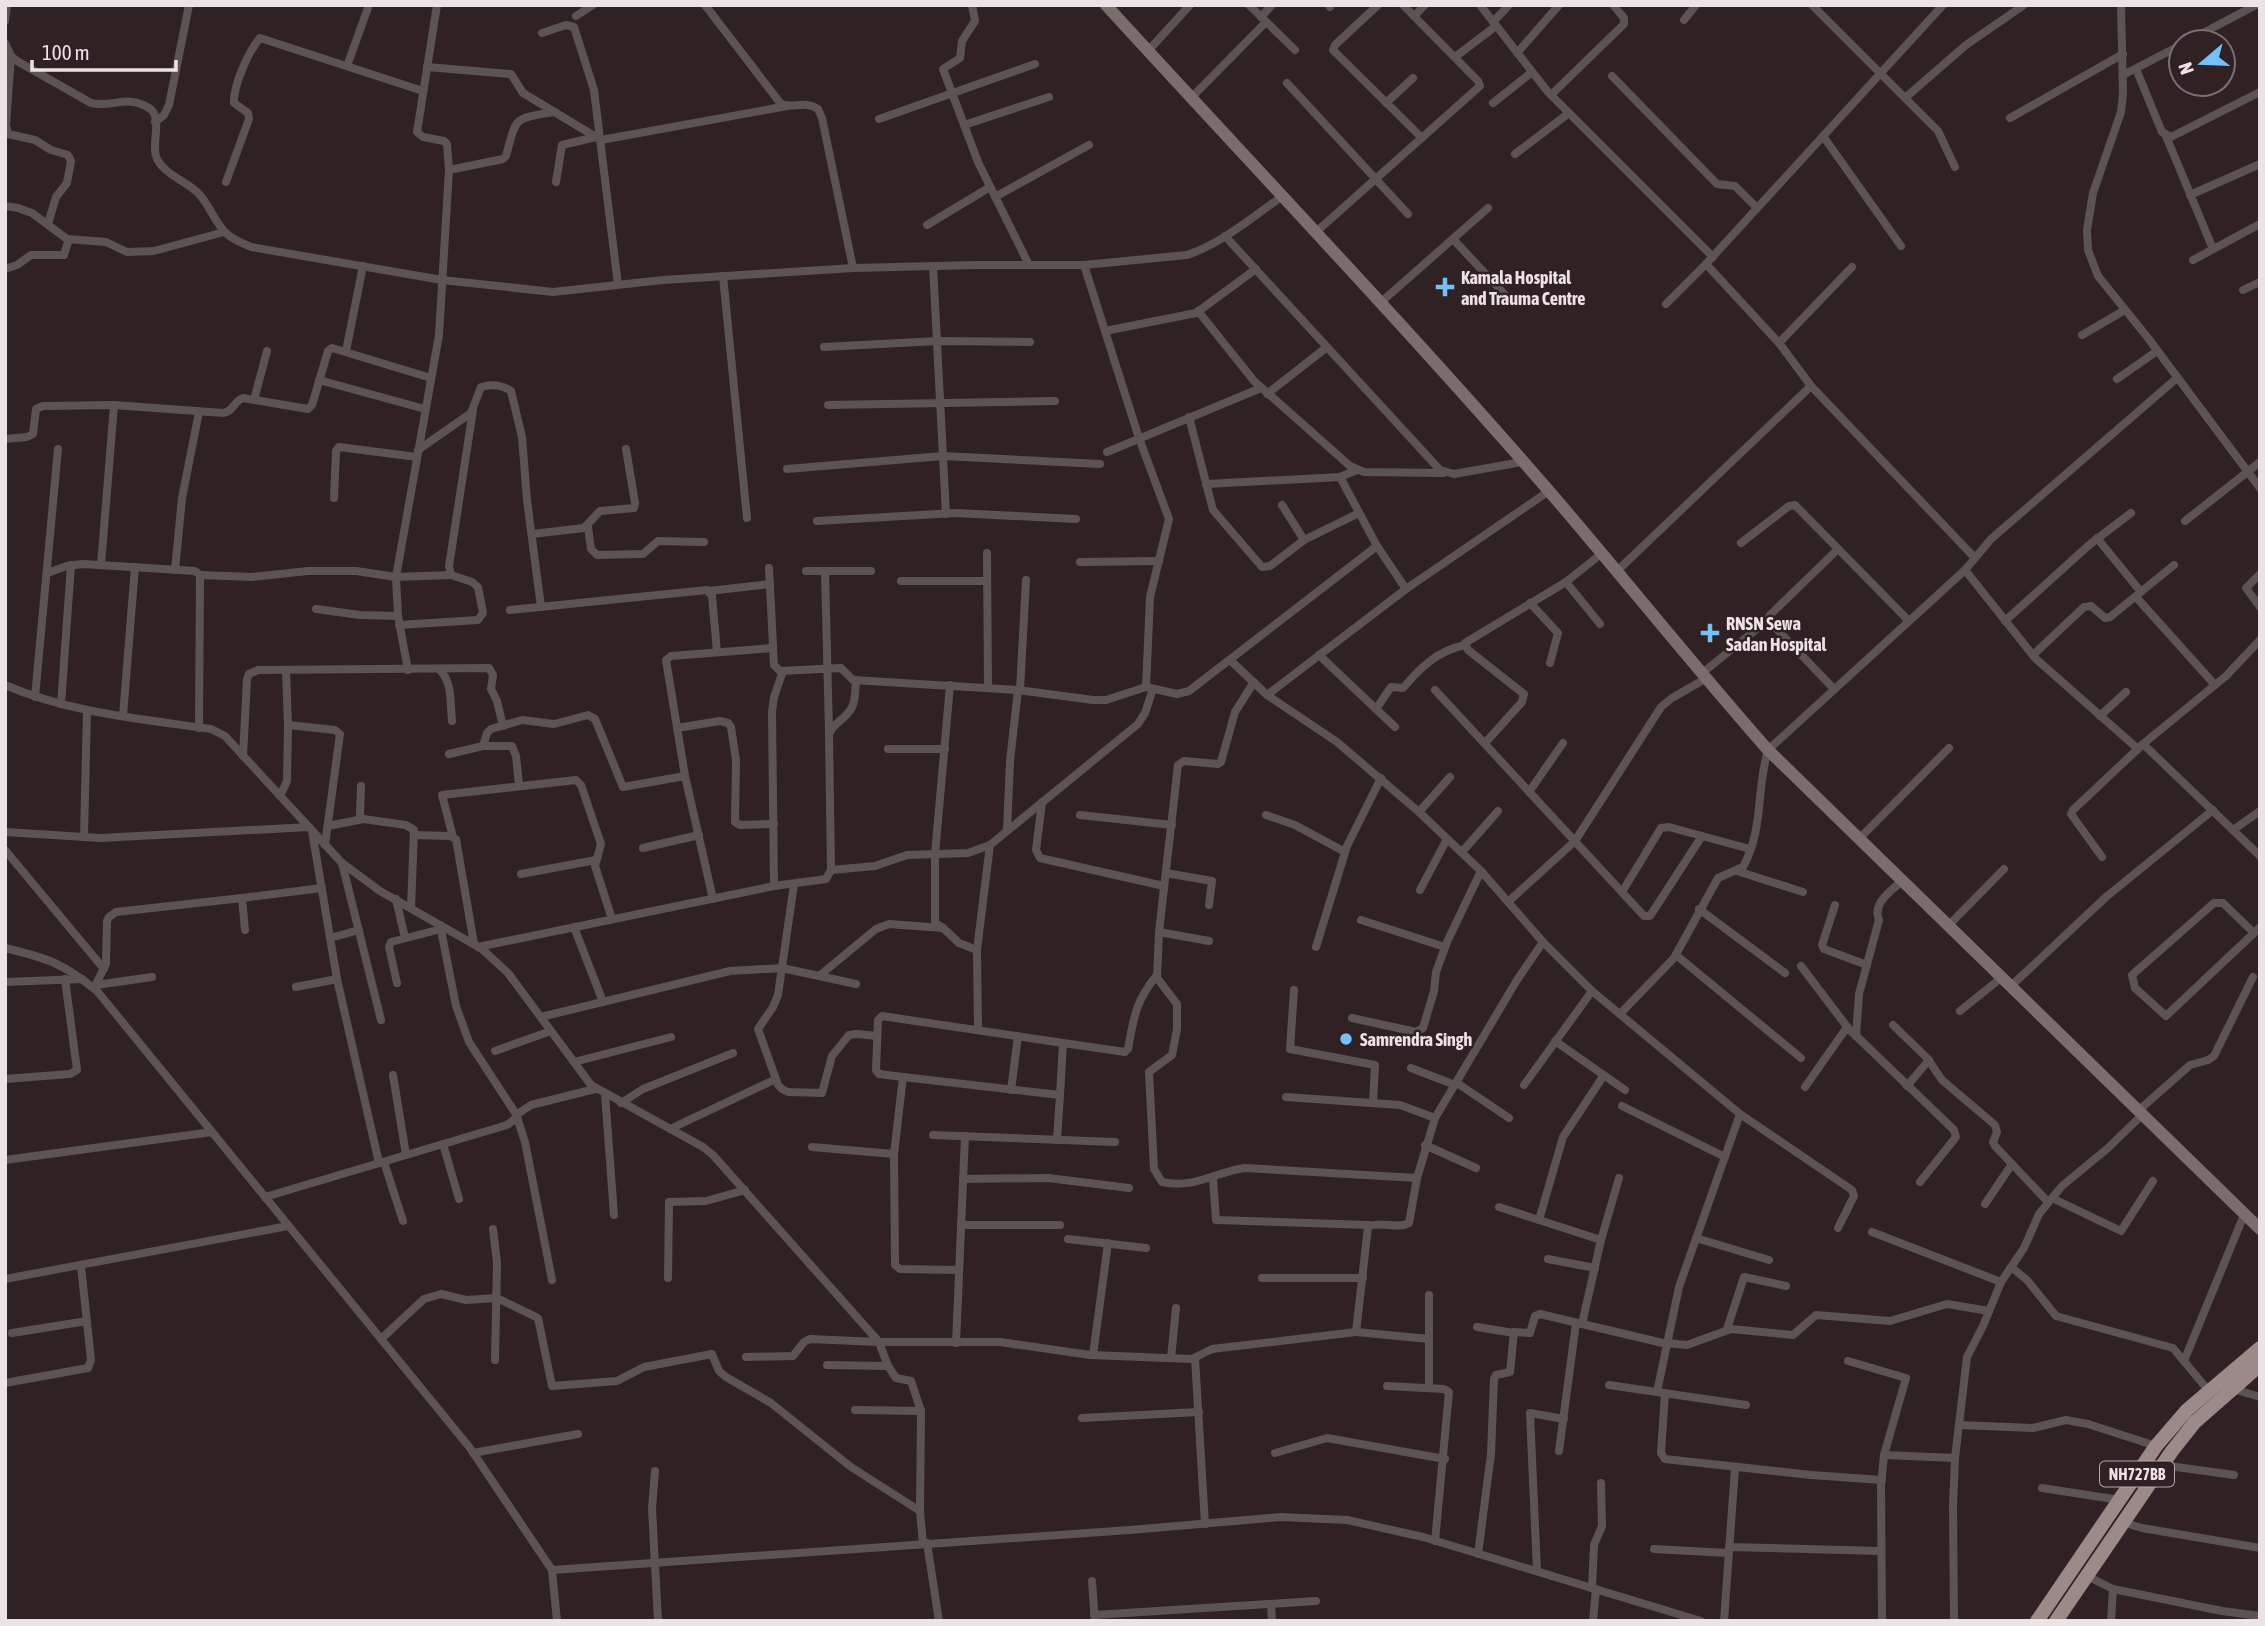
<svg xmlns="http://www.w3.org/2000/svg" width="2265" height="1626" font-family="'Asap Condensed',sans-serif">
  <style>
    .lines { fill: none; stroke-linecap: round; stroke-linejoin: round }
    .minor { stroke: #5c5453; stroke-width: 8 }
    .secondary { stroke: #7b6d6c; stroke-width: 12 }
    .trunk { stroke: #9c8a88; stroke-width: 14 }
    .poi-dot { fill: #75c0f6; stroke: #302125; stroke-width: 2.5 }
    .labels { text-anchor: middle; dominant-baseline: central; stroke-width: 5; stroke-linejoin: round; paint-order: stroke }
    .shield { fill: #302125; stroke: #b4a8ab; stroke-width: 2 }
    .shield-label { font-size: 16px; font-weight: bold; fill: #ede2e5 }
    .poi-label { font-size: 18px; font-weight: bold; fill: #ede2e5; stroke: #302125; text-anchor: start }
  </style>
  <rect width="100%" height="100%" fill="#302125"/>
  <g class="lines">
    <!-- minor -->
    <g class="minor">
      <path d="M437,5L417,132L423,137L444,141L447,144L449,170"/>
      <path d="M705,5L781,104C794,109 805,100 818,109L822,118L853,268"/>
      <path d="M972,5L975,21L962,41L960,58L943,69L978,162L1029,265"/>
      <path d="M1249,5L1295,50"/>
      <path d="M1329,5L1330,7"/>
      <path d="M1378,5L1335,45L1333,50L1422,138"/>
      <path d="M1480,5L1548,92L1713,257"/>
      <path d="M1812,5L1938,131L1955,167"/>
      <path d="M2121,5L2123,93L2121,112L2093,193L2087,230L2088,250L2098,276L2148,338L2260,488"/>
      <path d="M576,16L593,5"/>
      <path d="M1414,16L1425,5"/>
      <path d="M1261,17L1272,5"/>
      <path d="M1684,20L1696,5"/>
      <path d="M5,21L7,5"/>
      <path d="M1493,22L1509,5"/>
      <path d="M542,33L566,25L574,27L594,90L618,285"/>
      <path d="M2186,42L2256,5"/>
      <path d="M5,43L11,56L17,61L91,103C112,108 127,94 149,108C164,117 150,145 157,159C165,175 188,182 199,194C210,206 215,223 227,234C235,241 243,243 251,247L442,280L553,292L663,280L853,268L977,265H1084L1187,255C1223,243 1252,217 1283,196"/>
      <path d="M1148,51L1190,5"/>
      <path d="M1517,53L1559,5"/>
      <path d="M11,56L6,125L8,134L35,140L51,150L68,155L71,161L67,183L56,197L48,224"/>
      <path d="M1455,57L1496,26"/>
      <path d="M347,66L369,5"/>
      <path d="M427,67L511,74L523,93L601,140L787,106"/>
      <path d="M2136,69L2162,132L2171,137L2260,92"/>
      <path d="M2123,75L2181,45"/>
      <path d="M1612,76L1717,184L1735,186L1757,208"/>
      <path d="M1287,83L1408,214"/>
      <path d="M1551,95L1624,24V18L1613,5"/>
      <path d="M1192,97L1266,22"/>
      <path d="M1905,98L1966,45L2024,5"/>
      <path d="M1386,103L1413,78"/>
      <path d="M1493,103L1532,72"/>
      <path d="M2010,118L2123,54"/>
      <path d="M879,119L1035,64"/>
      <path d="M155,122L164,115L169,105L189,5"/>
      <path d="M964,125L1049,97"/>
      <path d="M1823,136L1901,246"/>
      <path d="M2166,136L2213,249"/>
      <path d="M1515,154L1569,113"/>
      <path d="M226,182L249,119L248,113L234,103C233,86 249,50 260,38L423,91"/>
      <path d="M556,182L562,145L596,137"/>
      <path d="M2190,195L2260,164"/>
      <path d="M995,197L1089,145"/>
      <path d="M5,206L18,208L32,213L67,239L106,242L127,252L154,251L224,232"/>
      <path d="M927,225L990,187"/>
      <path d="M1316,232L1480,86L1478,81L1403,5"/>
      <path d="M1225,236L1440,470L1454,474L1522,462"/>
      <path d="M1453,239L1507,297"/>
      <path d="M2193,260L2260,224"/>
      <path d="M1706,264L1779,343L1811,386L1975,558"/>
      <path d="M1084,265L1139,438L1169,519L1150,597L1146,687"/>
      <path d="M933,266L946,514"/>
      <path d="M5,269L17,265L31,255H64L69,239"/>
      <path d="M723,276L747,518"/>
      <path d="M2243,290L2260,282"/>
      <path d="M1380,303L1488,208"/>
      <path d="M1666,304L1706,264L1943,5"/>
      <path d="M1198,311L1254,381L1350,466L1364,472L1443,473"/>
      <path d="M1105,331L1196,313L1256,269"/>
      <path d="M2082,335L2125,310"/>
      <path d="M1779,343L1852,267"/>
      <path d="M824,347L937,341L1030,342"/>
      <path d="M346,351L363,266"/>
      <path d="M2117,379L2157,351"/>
      <path d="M319,380L425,409"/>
      <path d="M1267,394L1327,347"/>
      <path d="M254,400L267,351"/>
      <path d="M828,405L1055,401"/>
      <path d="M1189,417L1213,510L1262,567L1270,566L1304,540L1359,513"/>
      <path d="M5,439L27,437L33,434L36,409L43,406L114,405L223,413C233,412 234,401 243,398L308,409L312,405L328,351L332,348L431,378"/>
      <path d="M418,450L471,413L481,387C491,384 502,385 511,391L522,437L527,500L541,607"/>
      <path d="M1107,452L1261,388"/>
      <path d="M787,469L943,456L1100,464"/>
      <path d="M1340,477L1377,546L1406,589"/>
      <path d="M1206,484L1340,477L1357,470"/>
      <path d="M334,498L336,451L339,447L417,457"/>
      <path d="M1282,505L1304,540"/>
      <path d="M817,521L955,513L1076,519"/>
      <path d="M2185,521L2260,462"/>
      <path d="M588,527L591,549L597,555L643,554L658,541L704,542"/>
      <path d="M532,534L584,528L600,511L634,508L635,503L626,449"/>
      <path d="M2097,538L2141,592"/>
      <path d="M1741,543L1789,506L1795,505L1908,620"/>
      <path d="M987,553L988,688"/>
      <path d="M1080,562L1159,561"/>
      <path d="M101,565L114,405"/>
      <path d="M769,568L774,665L780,671L841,668L853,680L1018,690L1093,700H1106L1146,687L1177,694L1189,691L1377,546"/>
      <path d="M175,570L182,498L199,412"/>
      <path d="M1965,570L2035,658L2138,749"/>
      <path d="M806,571H871"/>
      <path d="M825,571L829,732"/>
      <path d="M1616,572L1811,386"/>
      <path d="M47,573L67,566L83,564L195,571L200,575L199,728"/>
      <path d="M2260,574L2246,588L2260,607"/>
      <path d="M200,575L252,577L308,571H356L396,577L439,335L449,170L503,159L506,156C517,116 513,119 554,112"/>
      <path d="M901,581H987"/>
      <path d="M1566,582L1600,624"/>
      <path d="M709,591L770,584"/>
      <path d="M2136,597L2215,685"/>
      <path d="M1530,603L1558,633L1550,663"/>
      <path d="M316,609L360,615L398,616"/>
      <path d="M510,610L707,590L712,596L717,652"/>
      <path d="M2005,621L2089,545L2131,513"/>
      <path d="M399,625L478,620L483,613L478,587L472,582L451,575L449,566L473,410"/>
      <path d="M2260,640L2226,676L2143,744L2260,856"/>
      <path d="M1319,655L1395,727"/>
      <path d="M2033,655L2084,607L2091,606L2105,618L2110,617L2174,565"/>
      <path d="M1230,660L1267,695L1337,742L1419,812L1481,871L1543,942L1592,991L1740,1114L1852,1190L1854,1196L1838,1228"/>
      <path d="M439,669C453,682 450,704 452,721"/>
      <path d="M286,670L288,725L335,730L340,734L325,845"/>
      <path d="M408,670L398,616L396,577L451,575"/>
      <path d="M1701,674L1768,620"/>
      <path d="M1254,682L1235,712L1221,762L1218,764L1184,761L1178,765L1159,932L1157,978L1177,1004V1029L1172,1055L1149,1072L1154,1169L1162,1182C1195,1189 1215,1172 1245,1168L1417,1178"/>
      <path d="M5,685C70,713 142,719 211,729L225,736L342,863L380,891L482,949L508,973L591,1085L703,1147L713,1155L879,1342H1000L1090,1355L1192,1359L1212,1349L1356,1332L1368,1227C1380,1220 1397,1230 1409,1223L1417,1178L1435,1118L1517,980L1543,942"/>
      <path d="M1834,689L1768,620L1770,615L1838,549"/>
      <path d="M1020,690L1026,580"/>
      <path d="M1435,690L1644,916H1650L1702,836"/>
      <path d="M1267,695L1406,589L1549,491"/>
      <path d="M35,697L58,449"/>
      <path d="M61,704L71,565"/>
      <path d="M1376,709L1391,687L1403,688C1421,667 1437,651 1465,645"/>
      <path d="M123,716L135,567"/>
      <path d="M2100,716L2126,692"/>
      <path d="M677,728L720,721L728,723L731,727L736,760L735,822L740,825L774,824"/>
      <path d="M1485,743L1522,702L1524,694L1468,650L1465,643L1566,582L1601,554"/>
      <path d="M483,746H512L516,756L519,785"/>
      <path d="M888,749H945"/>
      <path d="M449,754L483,746L487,733L491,729L522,720L554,724L588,715L595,719L623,787L685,776"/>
      <path d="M243,756L247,679L249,674L258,670L489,668L493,675L491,689L497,701L503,726"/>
      <path d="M361,786L360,816L363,819L406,825L414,830L411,908"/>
      <path d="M1529,792L1563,743"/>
      <path d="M280,796L287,781L288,725"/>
      <path d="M1042,802L1036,850L1040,858L1164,886"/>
      <path d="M1419,812L1450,777"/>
      <path d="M1080,815L1172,825"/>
      <path d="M1266,815L1295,825L1345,852"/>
      <path d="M328,826L363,819"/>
      <path d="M1007,830L1010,761L1018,690"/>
      <path d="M2233,830L2260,811"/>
      <path d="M312,831L337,979L379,1163"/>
      <path d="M5,832L100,838L309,827"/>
      <path d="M415,835L450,836L456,839L474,944"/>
      <path d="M84,837L87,711"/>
      <path d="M453,837L442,795L576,780L581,785L601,844L595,866L612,919"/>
      <path d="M1859,839L1949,748"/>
      <path d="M643,848L699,835"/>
      <path d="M5,850L104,969"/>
      <path d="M1462,852L1498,811"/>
      <path d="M2102,857L2071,814L2073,810L2142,745"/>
      <path d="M342,863L381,1020"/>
      <path d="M831,870L875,866L907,855L968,853L990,845L1138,724L1145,713L1153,689"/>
      <path d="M1737,871L1803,892"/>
      <path d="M1166,873L1212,881L1209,905"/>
      <path d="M521,874L596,860"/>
      <path d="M794,884L778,995L773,1007L758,1029L778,1085L782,1089L788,1092L822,1093L832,1056L849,1035L857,1034L877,1036"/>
      <path d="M774,886L772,712L774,697L783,671"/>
      <path d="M1420,890L1447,839"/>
      <path d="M1622,892L1661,828L1669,827L1750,849"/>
      <path d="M242,898L322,888"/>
      <path d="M396,899L405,938"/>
      <path d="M713,899L685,776L666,660L671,656L773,648"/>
      <path d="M1508,902L1575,841L1661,707L1672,698L1705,679"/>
      <path d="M1835,905L1822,945L1824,949L1867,965"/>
      <path d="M1699,909L1785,973"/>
      <path d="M1361,920L1445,947"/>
      <path d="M440,925L456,1006L469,1042L516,1114L525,1142L552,1280"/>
      <path d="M1948,926L2004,869"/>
      <path d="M574,927L603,1002"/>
      <path d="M943,928L935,923V854L950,685"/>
      <path d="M1159,932L1209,941"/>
      <path d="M2254,933L2223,903H2214L2132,975L2135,988L2166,1016L2254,933L2260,927"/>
      <path d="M330,938L359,930"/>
      <path d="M478,947L774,886L826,879L831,870L829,734C834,723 842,721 848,713C856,705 855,691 856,680"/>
      <path d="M1316,947L1347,846L1381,778"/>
      <path d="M5,948C47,958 63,963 97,991L470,1448L552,1570L557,1621"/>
      <path d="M1676,955L1801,1058"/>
      <path d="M1801,966L1848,1028"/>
      <path d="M819,976L876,929L889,924L943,928L959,943L977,950"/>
      <path d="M5,982L82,979"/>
      <path d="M397,983L389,947L391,942L441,929"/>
      <path d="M96,985L152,977"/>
      <path d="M296,987L337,979"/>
      <path d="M2010,987L2106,897L2213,810"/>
      <path d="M94,988L106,964L107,921L109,917L116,912L242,898L245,930"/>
      <path d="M1294,990L1290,1049L1375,1065L1373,1103"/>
      <path d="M1960,1011L2001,978"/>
      <path d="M1620,1014L1674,958L1718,878L1743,867C1764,829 1756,790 1768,750L1965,570L1991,539L2177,378"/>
      <path d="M541,1017L730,971L782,968L856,984"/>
      <path d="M1352,1018L1416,1032L1423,1028L1434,991L1436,972L1447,942L1481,871"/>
      <path d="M1893,1025L1927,1058L1942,1080L1995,1125L1997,1132L1993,1142L1995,1146L2048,1202"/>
      <path d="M978,1030L977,950L990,845"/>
      <path d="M1856,1036L1859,994L1879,920C1872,903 1891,891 1902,881"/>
      <path d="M1555,1041L1625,1090"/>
      <path d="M495,1051L551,1031"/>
      <path d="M574,1062L671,1037"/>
      <path d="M1411,1068L1455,1085"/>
      <path d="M393,1075L406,1155"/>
      <path d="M903,1077L879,1074L876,1070L878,1020L882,1016L1063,1043"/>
      <path d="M5,1079L70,1074L77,1070L65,979"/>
      <path d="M1457,1083L1509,1118"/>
      <path d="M1524,1085L1592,991"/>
      <path d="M1907,1086L1929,1060"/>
      <path d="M1805,1087L1845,1030H1850L1954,1130L1956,1137L1920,1182"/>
      <path d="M1011,1090L1018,1036"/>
      <path d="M605,1094L614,1215"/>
      <path d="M1286,1097L1400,1105L1435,1118"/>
      <path d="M621,1103L643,1089L733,1053"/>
      <path d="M1622,1106L1725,1157"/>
      <path d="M2138,1111L2190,1065L2208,1060L2214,1056L2253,977"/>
      <path d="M670,1129L776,1079"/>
      <path d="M933,1135L1115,1142"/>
      <path d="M1057,1140L1060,1095"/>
      <path d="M443,1144L459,1199"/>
      <path d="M1425,1145L1476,1168"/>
      <path d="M812,1147L894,1154"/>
      <path d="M5,1160L212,1132"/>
      <path d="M384,1162L403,1221"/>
      <path d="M1213,1178L1216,1220L1369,1225"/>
      <path d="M963,1179L1048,1178L1129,1188"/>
      <path d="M265,1197L507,1125L515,1119L516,1115L531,1105L595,1089"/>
      <path d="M2052,1198L2121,1231L2153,1181"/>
      <path d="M1985,1204L2012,1164"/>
      <path d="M1499,1207L1601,1240"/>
      <path d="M1539,1220L1563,1137L1604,1075"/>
      <path d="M961,1225H1060"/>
      <path d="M493,1229L497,1263L495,1360"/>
      <path d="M1872,1232L2001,1282"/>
      <path d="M1696,1238L1769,1260"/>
      <path d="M1068,1239L1146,1248"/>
      <path d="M1548,1259L1595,1268"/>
      <path d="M2011,1267L2027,1280L2056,1316L2173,1348L2208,1390"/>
      <path d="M959,1270L900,1269L895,1265L894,1154L903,1077L1060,1095L1063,1043L1125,1052L1128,1049C1134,1017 1135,1002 1157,975"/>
      <path d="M668,1278L669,1202L706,1201L745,1190"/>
      <path d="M1262,1278H1363"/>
      <path d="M5,1279L288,1226"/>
      <path d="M1582,1324L1601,1240L1619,1178"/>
      <path d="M1477,1327L1514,1333"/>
      <path d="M1727,1329L1744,1277L1786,1286"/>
      <path d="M1356,1332L1429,1339"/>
      <path d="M12,1333L87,1321"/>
      <path d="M381,1339L424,1299L441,1294L466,1300L497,1298L538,1318L552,1386L617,1381L644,1367L712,1354L719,1371L726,1377L771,1403L851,1467L920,1511"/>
      <path d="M956,1343L965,1136"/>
      <path d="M1667,1343L1687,1345L1731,1329L1793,1335L1816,1315L1890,1321L1947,1304L1989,1311"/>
      <path d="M1093,1355L1108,1243"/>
      <path d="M746,1357L793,1356L804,1342L810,1339L879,1342L888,1366L896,1378L911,1381L921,1411"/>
      <path d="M1171,1358L1176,1308"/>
      <path d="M1195,1358L1205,1524"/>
      <path d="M1848,1361L1906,1378L1884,1455L1881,1485L1882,1621"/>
      <path d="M2184,1361L2244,1215"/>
      <path d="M827,1365L888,1366"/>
      <path d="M5,1383L88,1368L91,1360L81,1266"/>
      <path d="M1609,1385L1746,1405"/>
      <path d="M1387,1386L1444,1389L1449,1392L1435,1541"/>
      <path d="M1429,1388V1295"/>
      <path d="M2233,1389L2260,1397"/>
      <path d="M1657,1392L1679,1287L1740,1114"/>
      <path d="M1665,1393L1661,1453L1665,1459L1811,1475L1882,1480"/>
      <path d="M855,1410L921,1411L920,1511L923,1544"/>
      <path d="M1082,1418L1199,1412"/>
      <path d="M1959,1425L2033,1428L2066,1420L2088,1424L2156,1446"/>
      <path d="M1559,1451L1576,1323"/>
      <path d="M473,1453L578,1434"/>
      <path d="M1275,1453L1327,1438L1445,1459"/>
      <path d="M1884,1455L1955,1458"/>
      <path d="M2162,1465L2234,1475"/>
      <path d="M655,1471L652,1508L658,1621"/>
      <path d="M2042,1488L2120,1500"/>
      <path d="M2122,1522L2142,1528L2260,1548"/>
      <path d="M927,1543L939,1621"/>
      <path d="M1729,1547L1881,1551"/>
      <path d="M1654,1549L1728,1553"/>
      <path d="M1478,1554L1491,1454L1494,1379L1496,1375L1510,1372L1514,1332L1530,1333L1535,1316L1540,1314L1667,1344"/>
      <path d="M552,1570L1130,1530L1281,1517L1347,1520L1423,1537L1701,1621"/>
      <path d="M1537,1571L1530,1413L1564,1419"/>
      <path d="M2087,1576L2113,1589L2111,1621"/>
      <path d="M1092,1581L1095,1621"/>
      <path d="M1592,1588L1594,1545L1602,1526L1601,1483"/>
      <path d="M2113,1589L2222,1611L2260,1616"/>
      <path d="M1271,1604L1272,1621"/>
      <path d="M1094,1615L1316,1601"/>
      <path d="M1593,1621L1596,1589"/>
      <path d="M1724,1621L1735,1468"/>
      <path d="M1954,1621L1953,1505L1955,1458L1967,1357L1983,1326L2001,1282L2024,1248L2039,1214L2062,1186L2108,1148L2142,1115"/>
    </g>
    <!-- secondary -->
    <path class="secondary" d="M1106,5C1254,167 1405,325 1549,491C1623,577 1693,665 1768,750L2260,1229"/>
    <!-- trunk -->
    <g class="trunk">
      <path d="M2037,1621L2156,1446L2187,1410L2260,1348"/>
      <path d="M2056,1621L2172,1451L2195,1422L2260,1365"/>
    </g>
  </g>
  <!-- markers -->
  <g class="poi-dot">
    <path d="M1441.5 276.5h7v7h7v7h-7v7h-7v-7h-7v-7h7z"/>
    <path d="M1706.5 622.5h7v7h7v7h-7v7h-7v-7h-7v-7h7z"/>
    <circle cx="1346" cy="1039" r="7"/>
  </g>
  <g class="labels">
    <!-- shield labels -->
    <rect class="shield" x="2100" y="1461.5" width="74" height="25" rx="5"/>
    <g class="shield-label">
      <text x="2137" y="1474">NH727BB</text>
    </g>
    <!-- poi labels -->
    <g class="poi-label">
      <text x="1461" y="277">Kamala Hospital<tspan x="1461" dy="21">and Trauma Centre</tspan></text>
      <text x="1726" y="623">RNSN Sewa<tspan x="1726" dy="21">Sadan Hospital</tspan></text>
      <text x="1360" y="1039">Samrendra Singh</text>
    </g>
  </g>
  <!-- border -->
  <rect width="2265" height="1626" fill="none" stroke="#ede2e5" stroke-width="14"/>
  <!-- north arrow -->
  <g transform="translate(2202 63) rotate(251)"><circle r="33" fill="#302125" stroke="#7c6e72" stroke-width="2"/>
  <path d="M0-5L12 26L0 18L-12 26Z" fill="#75c0f6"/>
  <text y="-10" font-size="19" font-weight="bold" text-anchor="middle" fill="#ede2e5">N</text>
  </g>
  <!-- scale -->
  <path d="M32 60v10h144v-10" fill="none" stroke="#ede2e5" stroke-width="3.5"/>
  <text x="42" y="60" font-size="21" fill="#ede2e5" stroke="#302125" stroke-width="5" paint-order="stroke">100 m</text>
</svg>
